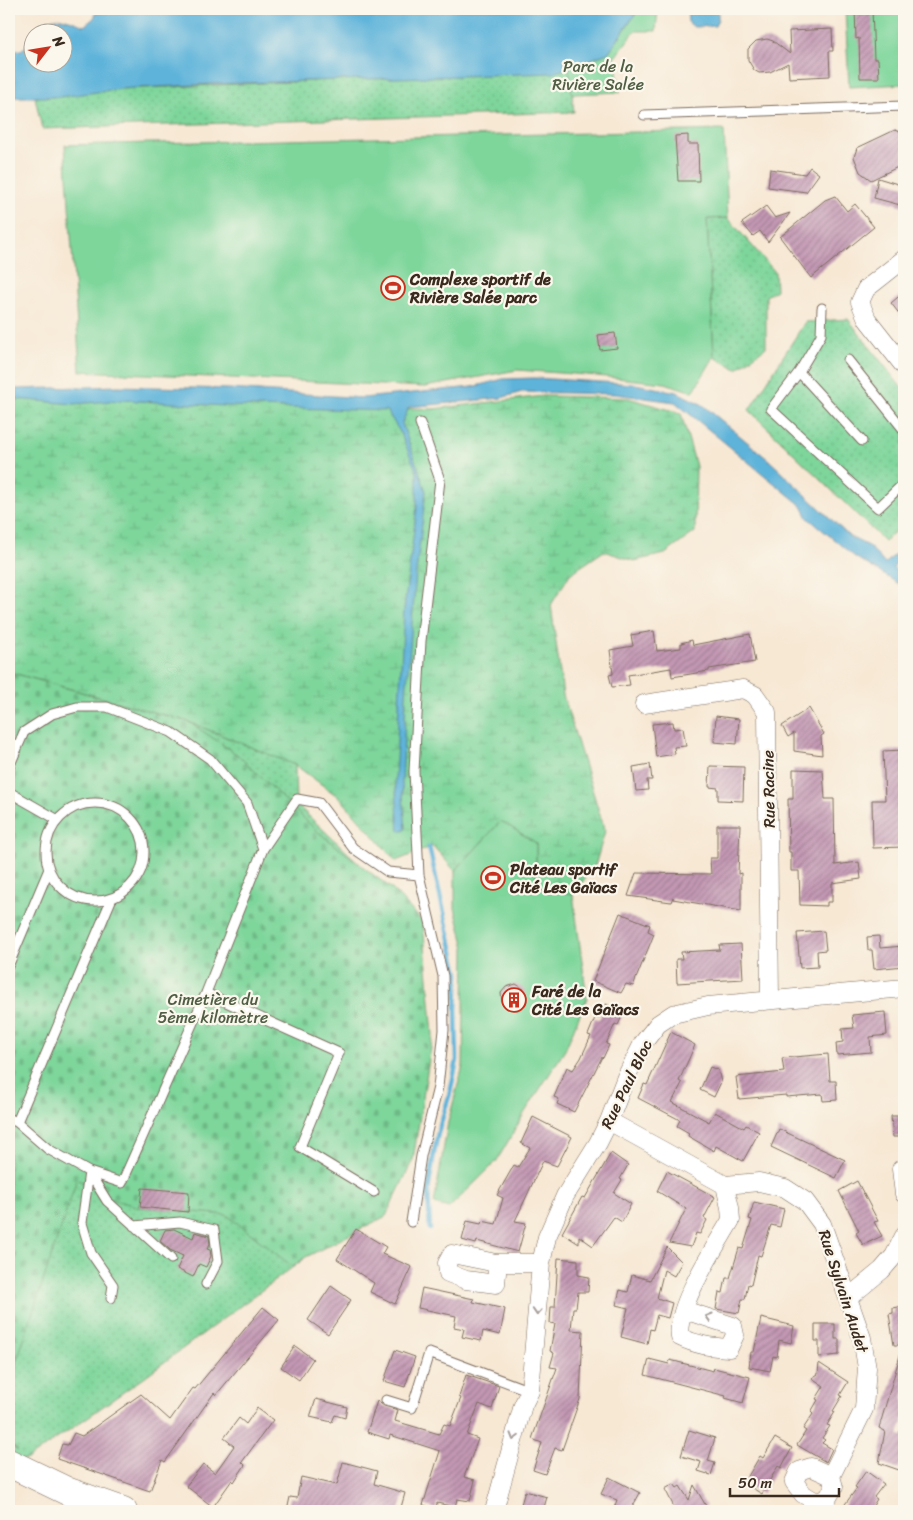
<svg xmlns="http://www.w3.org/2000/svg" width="913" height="1520" font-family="Sriracha,sans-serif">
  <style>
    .grass { fill: url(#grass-dots); stroke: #5c805c }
    .wetland { fill: url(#wetland-marsh); stroke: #5c805c }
    .cemetery { fill: url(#cemetery-stones); stroke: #5c805c }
    .park { fill: #7ed69b; stroke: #5c805c }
    .water { fill: #5db3da; stroke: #4c6e7c }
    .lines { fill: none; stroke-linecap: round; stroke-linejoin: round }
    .stream { stroke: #5db3da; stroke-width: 4.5 }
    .building { fill: url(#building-hatch) }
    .service-casing { stroke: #7d6c5e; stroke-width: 11 }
    .minor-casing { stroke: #7d6c5e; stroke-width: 19 }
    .primary-casing { stroke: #7d6c5e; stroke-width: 29 }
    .service { stroke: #fff; stroke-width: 9 }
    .minor { stroke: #fff; stroke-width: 18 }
    .primary { stroke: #fff; stroke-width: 28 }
    .oneway { stroke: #a79f9a }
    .labels { text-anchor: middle; stroke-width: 4.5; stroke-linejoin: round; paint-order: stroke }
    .park-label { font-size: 16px; fill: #4f5e44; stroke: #fbf7ec }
    .poi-label { font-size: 16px; font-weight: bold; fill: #3b2a1e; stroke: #fbf7ec; text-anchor: start }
    .street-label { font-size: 16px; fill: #3b2a1e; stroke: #fbf7ec }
  </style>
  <defs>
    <pattern id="grass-dots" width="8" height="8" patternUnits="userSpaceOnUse" patternTransform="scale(1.25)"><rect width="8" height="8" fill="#7ed69b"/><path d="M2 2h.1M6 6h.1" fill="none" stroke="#6eb885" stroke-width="1.8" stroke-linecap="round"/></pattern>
    <pattern id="wetland-marsh" width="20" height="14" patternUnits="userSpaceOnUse" patternTransform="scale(1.25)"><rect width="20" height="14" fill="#7ed69b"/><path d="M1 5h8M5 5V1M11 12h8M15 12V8" fill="none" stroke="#6eb885"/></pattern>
    <pattern id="cemetery-stones" width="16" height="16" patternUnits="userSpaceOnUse" patternTransform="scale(1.25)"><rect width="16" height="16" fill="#7ed69b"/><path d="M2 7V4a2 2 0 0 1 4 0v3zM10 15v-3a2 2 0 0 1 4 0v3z" fill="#6eb885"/></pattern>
    <pattern id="building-hatch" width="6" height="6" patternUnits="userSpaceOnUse" patternTransform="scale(1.25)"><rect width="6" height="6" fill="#c398b4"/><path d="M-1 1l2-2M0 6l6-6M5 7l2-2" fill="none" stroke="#a07c92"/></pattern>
  </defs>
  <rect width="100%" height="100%" fill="#fbf7ec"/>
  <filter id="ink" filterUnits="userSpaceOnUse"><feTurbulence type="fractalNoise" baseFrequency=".02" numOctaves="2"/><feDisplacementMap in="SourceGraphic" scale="10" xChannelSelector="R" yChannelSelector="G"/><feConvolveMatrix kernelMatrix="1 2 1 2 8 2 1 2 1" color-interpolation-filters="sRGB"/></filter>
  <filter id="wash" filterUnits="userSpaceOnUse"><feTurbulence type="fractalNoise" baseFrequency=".0096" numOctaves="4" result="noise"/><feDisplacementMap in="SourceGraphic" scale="20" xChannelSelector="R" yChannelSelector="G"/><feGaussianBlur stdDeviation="1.12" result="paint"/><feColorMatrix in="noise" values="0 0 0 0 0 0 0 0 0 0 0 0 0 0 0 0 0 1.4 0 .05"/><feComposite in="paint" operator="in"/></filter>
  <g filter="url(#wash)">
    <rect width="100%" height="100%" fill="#f7e8d4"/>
    <path class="grass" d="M569 67 574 112 42 129 35 97 119 89 291 82Z
      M728 218 775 272 776 290 766 296V347L737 369 714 357 707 219Z
      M848 319 904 391V524L884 541 749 410 805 322Z
      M189 722 295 765 296 804 363 867 383 888Z
      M148 1154 304 1259 132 1386 28 1459 9 1463V1444L18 1451 9 1443V1206L28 1156Z"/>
    <path class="wetland" d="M9 392 17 397 433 409 544 396 628 398 681 413 696 466 695 532 665 554 634 561 604 551 570 574 551 605 563 695 605 831 595 866 573 894 536 887V843L501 821 455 871 433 846 396 861 340 798 295 765 189 722 9 672Z"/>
    <path class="cemetery" d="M9 672 189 722 238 755 318 832 392 889 423 922 433 1035 413 1160 386 1216 304 1258 293 1267 227 1215 140 1207 110 1199 77 1179 9 1384Z"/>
    <path class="park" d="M636 9H658L656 31H635L615 57 620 92 572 94 569 67 608 53 635 15Z
      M845 9H904V84L849 87Z
      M724 130 728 218 707 219 714 357 693 392 665 383 587 375 517 370 425 387 80 371 65 145Z
      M501 821 536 843V887L573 894 587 998 565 1050 525 1112 496 1162 449 1208 434 1204 448 1122 463 1066 465 948 455 908V871Z"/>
    <path class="water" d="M98 9H636L635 15 608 53 554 73 214 84 119 89 60 97H9V51L21 50 32 42V62H62V32H38L40 23C59 15 66 18 84 26L94 18Z
      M687 9H718V19L715 26 694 27 688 22Z
      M534 378 635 384 677 392 703 405 770 461 850 537 870 547 885 564 904 546V555L893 568 904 576V587L855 557 808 518 802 506 675 402 615 394 522 392 501 398 409 407 402 423 426 491 416 574 406 696 402 784 406 829 399 831 395 779 404 609 417 506V472L400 432 387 411 225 406 122 400 74 404 14 399 9 397V387L14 389 118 386 230 389 363 398 472 387 503 379Z"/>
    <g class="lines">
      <path class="stream" d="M429 847 458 974 456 1008 457 1060 450 1093 438 1132 433 1159 428 1191 430 1229"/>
    </g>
    <g id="blocks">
      <path class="building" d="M855 9H872L874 59H878L879 78H860L859 38 856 39Z
        M832 29 833 51H829L830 76 789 78 788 63 770 72 759 73 754 70 748 60V49L756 41 767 39 773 41 790 54 789 31Z
        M895 130 904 133V164L871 180 860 172 854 157 857 148Z
        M688 135V144H698L699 181H678L675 136Z
        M810 167 819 174 806 192 768 187 770 169 805 174Z
        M878 178 904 186V206L874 198Z
        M835 196 847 211 855 204 874 227 811 278 780 237 825 200Z
        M766 206 775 218 790 213 768 242 760 231 753 236 742 223Z
        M904 292V320L891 303Z
        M615 333 617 348 600 350 598 335Z
        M654 631 657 651 681 648V643L692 640 693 645 750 634 755 662 709 669V671L672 677 671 668 628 675 630 685 612 687 609 675 613 674 610 650 633 646 631 635Z
        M809 708 824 734 821 736 822 755 794 751V733L788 737 782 726Z
        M716 716 739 719 737 744 714 742Z
        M673 722 674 729 683 728 686 746 674 747 675 754 656 757 652 724Z
        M904 750V847L873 848 872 800H885L883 751Z
        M650 764 652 780H647L648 790 636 791 633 767Z
        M710 766 744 767 743 801 718 800V788L709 787Z
        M793 769 823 770 825 799H834L835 865 859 862 861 879 832 883V902H827V906L800 905 799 871H791V852H789L788 799H793Z
        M717 825H740L738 874 741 873V911L673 899V897L671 902 628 896 636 873 711 874 710 858H717Z
        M620 913 650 925 648 931 654 934 633 986 626 984 621 993 593 981Z
        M824 931 826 950 817 951 818 967 800 968 797 933Z
        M879 936 880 948 904 946V966L874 969 872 950H868L867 937Z
        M741 944 743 979 677 983 676 959H682L681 952 720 950 719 945Z
        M516 984 524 989 526 997V1004L518 1010 507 1008 502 1002 501 993 506 987Z
        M606 1004 624 1012 618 1025 615 1024 606 1044 609 1045 603 1058 602 1057 574 1112 557 1104 559 1099 554 1097 567 1067 573 1070 581 1058 591 1036 588 1035 595 1018 599 1019Z
        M885 1012 887 1035 870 1037 871 1052 837 1055 836 1043 843 1042 842 1029 854 1028 852 1015Z
        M671 1032 695 1045 679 1081 682 1083 672 1102 709 1122 715 1112 744 1128 746 1125 759 1132 743 1161 716 1146 714 1151 688 1136 689 1133 677 1126 680 1120 638 1098 644 1084 647 1085Z
        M828 1054 830 1081H836L837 1100 823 1101 822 1094 786 1097V1095L739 1099 736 1077 784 1072 782 1058Z
        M710 1067 718 1070 721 1082 714 1097 700 1090Z
        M891 1116H904V1137H893Z
        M533 1117 572 1137 557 1166 543 1161 515 1221 526 1223 518 1252 477 1241 476 1244 462 1240 467 1221 481 1224 482 1221 496 1224 503 1198 497 1195 514 1165 518 1167 530 1148 521 1143Z
        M779 1129 845 1160 836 1178 771 1147Z
        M611 1153 628 1165 620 1179 622 1180 614 1193 631 1204 622 1222 614 1217 593 1246 579 1236V1244L562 1233 582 1197 585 1198Z
        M667 1171 715 1197 704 1218 707 1220 700 1234 696 1233 691 1247 669 1243 686 1209 657 1191Z
        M857 1181 878 1221 874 1222 882 1236 863 1245 856 1233 859 1231 839 1191Z
        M142 1188 189 1192 188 1212 140 1207Z
        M754 1202 784 1209 780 1227 771 1225 761 1256 758 1255 751 1285 748 1284 745 1299H742L739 1313 716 1309 719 1292 723 1293 726 1278H730L739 1248 743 1249 752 1220 749 1219Z
        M174 1229 193 1238 195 1232 209 1236 210 1244 207 1249 210 1250 211 1256 206 1267 199 1264 193 1277 177 1269 183 1256 170 1250 160 1241 165 1230Z
        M356 1229 386 1247 382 1254 412 1267 395 1304 370 1292 374 1283 337 1259Z
        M667 1247 682 1262 674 1276 664 1270 657 1298 672 1303 668 1318 657 1315 653 1330 650 1329 647 1344 621 1337 628 1308 616 1305 620 1290 628 1292 632 1275 650 1280Z
        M558 1258 578 1260V1275L589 1277 588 1292H578L576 1308H573L571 1330 583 1331 580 1399 562 1450 555 1448 545 1474 533 1470 542 1443 532 1439 557 1368 550 1367 554 1353 550 1351 555 1324 550 1323 551 1307H555Z
        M331 1286 351 1300 328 1334 308 1320Z
        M422 1288 474 1299 473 1302 505 1309 500 1335 483 1331 481 1341 462 1337 464 1329 454 1327 456 1316 418 1308Z
        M904 1306V1345H894L889 1314 893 1313V1308Z
        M263 1307 279 1320 216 1395 214 1393 165 1462 162 1460 150 1491 57 1459 62 1444 68 1445 74 1433 82 1436 141 1394 170 1420 193 1388 195 1389Z
        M761 1318 794 1326 791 1343 779 1340 777 1357 773 1356 770 1371 749 1367 751 1352H754Z
        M815 1324H835V1339H839V1355L819 1357V1341H815Z
        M295 1346 313 1359 299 1380 281 1367Z
        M395 1350 415 1357 405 1387 384 1381Z
        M901 1352 904 1353V1418L899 1435 904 1437V1447L899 1470 879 1463 885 1431 879 1428Z
        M649 1359 669 1364 670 1360 713 1371 714 1368 750 1377 743 1403 725 1398 726 1396 645 1375Z
        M819 1363 848 1382 840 1395 842 1396 833 1411 835 1412 827 1425 830 1426 822 1438 825 1440 822 1443 832 1449 826 1462 797 1445 806 1431 803 1429 813 1414 811 1412 818 1400 816 1399 824 1386 812 1378 818 1374Z
        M466 1375 499 1386 492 1409 479 1404 467 1435 478 1439 464 1477 475 1480 470 1501 457 1499 455 1507 437 1503 436 1509 423 1505 440 1451 390 1435 389 1439 367 1432 377 1401 384 1406 398 1410 395 1421 439 1434 444 1424 450 1426 461 1398 459 1397Z
        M316 1399 347 1407 345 1418 335 1415 332 1422 310 1417Z
        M257 1408 273 1420 242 1462 245 1465 234 1482 232 1480 213 1507 186 1486 203 1464 215 1473 234 1446 224 1438 239 1418 246 1424Z
        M689 1430 715 1438 708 1461 715 1463 711 1475 698 1471 701 1462 681 1456Z
        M775 1438 792 1448 781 1468 778 1466 762 1494 744 1483 760 1456 763 1458Z
        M343 1462 377 1471 374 1484 405 1493 400 1511H287L290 1497 297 1498 301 1477 337 1485Z
        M866 1471 884 1484 874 1497 877 1499 870 1511H840L857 1488 855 1487Z
        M609 1477 640 1493 630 1511H613L617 1500 601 1494Z
        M674 1484 677 1488 680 1486 689 1500 694 1485 706 1506 698 1511H676L665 1489Z
        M525 1491 547 1497 543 1511H519Z"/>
    </g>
  </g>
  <g filter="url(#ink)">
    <use href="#blocks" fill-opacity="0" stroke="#7d6c5e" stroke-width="1"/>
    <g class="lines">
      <g class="service-casing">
        <path id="service" d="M644 115 904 106
          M822 308 821 335 799 372 771 409 878 508 904 483
          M848 360 904 430
          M799 372 862 441
          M9 767 24 732 52 714 77 707H107L171 732 210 759 247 803 263 849 206 993 122 1183 89 1172 82 1223 91 1253 113 1285 111 1298
          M9 792 58 820
          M46 852a49 49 0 1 1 98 0a49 49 0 1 1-98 0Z
          M263 849 297 799 319 803 353 848 388 872 419 875
          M9 964 49 869
          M206 993 339 1053 300 1147 374 1192
          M9 1119 17 1122 48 1149 89 1172 107 1201 171 1259
          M17 1122 112 898
          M411 1222 421 1156 438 1087 444 1030 443 976 419 875 414 771 421 641 440 480 420 423
          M134 1226 180 1222 214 1230 218 1261 206 1284
          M386 1400 412 1408 429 1353 530 1391"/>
      </g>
      <g class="minor-casing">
        <path id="minor" d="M904 259 866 289 860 302 867 319 904 366
          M644 704 743 689 755 695 767 712 770 1000
          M609 1121 725 1185 759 1182 785 1188 805 1201 822 1224 862 1338 867 1368 864 1409 831 1476 834 1487 827 1499 816 1502 803 1494 794 1482 799 1471 811 1467 831 1476
          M904 1168 901 1169 904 1194
          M496 1263 497 1273 496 1284 466 1280 448 1273 447 1263 452 1254 496 1263H541
          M848 1298 882 1270 894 1256 904 1236
          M684 1310 733 1326 735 1335 729 1348C711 1347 696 1345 680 1337 674 1309 716 1246 731 1220L730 1208 725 1185
          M494 1511 523 1405 530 1391 541 1263 547 1237 565 1196 598 1143 609 1121 626 1077 643 1043 658 1024 673 1014 708 1006 904 988"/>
      </g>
      <g class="primary-casing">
        <path id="primary" d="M9 1463 69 1492 123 1511"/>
      </g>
      <use href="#service" class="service"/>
      <use href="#minor" class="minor"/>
      <use href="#primary" class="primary"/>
    </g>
    <defs><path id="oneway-chevron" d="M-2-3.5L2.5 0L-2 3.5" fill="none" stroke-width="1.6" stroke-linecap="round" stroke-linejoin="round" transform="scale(1.25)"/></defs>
    <g class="oneway">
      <use href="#oneway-chevron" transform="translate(537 1312) rotate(94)"/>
      <use href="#oneway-chevron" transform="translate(709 1317) rotate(-164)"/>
      <use href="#oneway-chevron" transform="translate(514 1437) rotate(106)"/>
    </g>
  </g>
  <defs>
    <g id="stadium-ring" transform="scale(1.25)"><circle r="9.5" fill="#fbf7ec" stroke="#c8321e" stroke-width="1.5"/><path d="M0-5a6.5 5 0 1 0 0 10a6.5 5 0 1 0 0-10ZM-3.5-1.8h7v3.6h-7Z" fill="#c8321e"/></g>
    <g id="building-ring" transform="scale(1.25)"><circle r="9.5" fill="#fbf7ec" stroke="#c8321e" stroke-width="1.5"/><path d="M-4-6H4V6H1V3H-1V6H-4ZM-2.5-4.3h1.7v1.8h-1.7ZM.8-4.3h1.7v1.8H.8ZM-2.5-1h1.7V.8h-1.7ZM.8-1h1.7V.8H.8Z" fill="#c8321e"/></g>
  </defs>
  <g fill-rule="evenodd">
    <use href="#stadium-ring" x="393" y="288"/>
    <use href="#stadium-ring" x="493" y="878"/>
    <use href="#building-ring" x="514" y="1000"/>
  </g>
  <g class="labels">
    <g class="park-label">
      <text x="598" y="72">Parc de la<tspan x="598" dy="18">Rivière Salée</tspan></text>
      <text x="213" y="1005">Cimetière du<tspan x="213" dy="18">5ème kilomètre</tspan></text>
    </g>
    <g class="poi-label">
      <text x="410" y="285">Complexe sportif de<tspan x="410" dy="18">Rivière Salée parc</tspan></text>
      <text x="510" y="875">Plateau sportif<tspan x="510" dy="18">Cité Les Gaïacs</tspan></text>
      <text x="532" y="997">Faré de la<tspan x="532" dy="18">Cité Les Gaïacs</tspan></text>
    </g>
    <g class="street-label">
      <text transform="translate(768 789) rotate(-91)" y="6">Rue Racine</text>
      <text transform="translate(626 1084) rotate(-64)" y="6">Rue Paul Bloc</text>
      <text transform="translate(844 1291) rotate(72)" y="6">Rue Sylvain Audet</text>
    </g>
  </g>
  <rect width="913" height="1520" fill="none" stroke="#fbf7ec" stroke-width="30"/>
  <g transform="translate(48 48) rotate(59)"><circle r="24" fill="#fbf7ec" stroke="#aea59a"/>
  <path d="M0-4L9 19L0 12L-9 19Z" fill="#c8321e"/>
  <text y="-8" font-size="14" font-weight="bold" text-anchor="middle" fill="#3b2a1e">N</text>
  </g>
  <path d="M730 1488v8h109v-8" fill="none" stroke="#3b2a1e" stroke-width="2.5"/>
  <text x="738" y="1488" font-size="15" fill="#3b2a1e" stroke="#fbf7ec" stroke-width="4" paint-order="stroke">50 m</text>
</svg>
